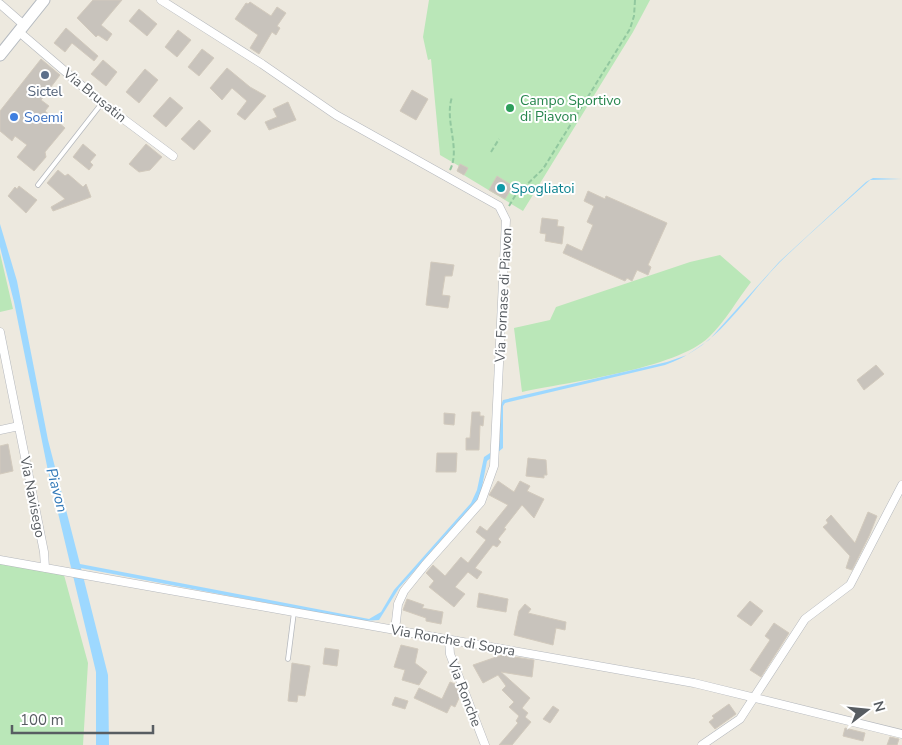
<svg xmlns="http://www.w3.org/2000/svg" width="902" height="745" font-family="'Nunito Sans',sans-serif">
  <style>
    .green { fill: #bae7b8 }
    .water { fill: #9dd8ff }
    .building { fill: #c8c3bc; stroke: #d2cabd }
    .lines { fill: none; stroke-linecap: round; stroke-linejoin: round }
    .lane-casing { stroke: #b5b8bd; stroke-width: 5.5 }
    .street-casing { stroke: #b5b8bd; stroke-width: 9 }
    .secondary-casing { stroke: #b5bac0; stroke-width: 13 }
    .path { stroke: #92c89f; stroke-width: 2; stroke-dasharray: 5 2.5; stroke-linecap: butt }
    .lane { stroke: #fff; stroke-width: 4 }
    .street { stroke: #fff; stroke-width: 8 }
    .secondary { stroke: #fff; stroke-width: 11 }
    .service-dot { fill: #5c6f8a; stroke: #fff; stroke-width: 2 }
    .leisure-dot { fill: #2e9e5b; stroke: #fff; stroke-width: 2 }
    .shop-dot { fill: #3f7fe0; stroke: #fff; stroke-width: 2 }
    .culture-dot { fill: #0f9aa8; stroke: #fff; stroke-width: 2 }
    .labels { text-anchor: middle; stroke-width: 4; stroke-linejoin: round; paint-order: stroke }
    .service-label { font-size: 14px; fill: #4e5e75; stroke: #fff }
    .street-label { font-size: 14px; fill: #585d62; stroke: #fff }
    .leisure-label { font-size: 14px; fill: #27864d; stroke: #fff; text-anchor: start }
    .shop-label { font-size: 14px; fill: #366cbe; stroke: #fff; text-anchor: start }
    .culture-label { font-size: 14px; fill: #0d838f; stroke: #fff; text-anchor: start }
    .water-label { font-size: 15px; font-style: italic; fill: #3279b8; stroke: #fff }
  </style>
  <rect width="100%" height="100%" fill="#ede9df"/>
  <path class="green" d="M429 0H650L633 32 523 211 457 171 459 166 440 155 431 59 428 60 423 37Z
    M0 253 13 309 0 312Z
    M720 255 751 282C737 300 725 322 709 337 676 369 568 382 522 392L514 328 550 320 556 307 690 262Z
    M0 563 64 575 88 663 83 745H0Z"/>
  <path class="water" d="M873 178 902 179 870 180C840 207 809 234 780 262 743 300 718 347 665 365L505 403 503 406V448L487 461 481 492 475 504 399 588 379 620 363 621 81 568 108 675 109 745H96V672L48 471 14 302 0 247V224L17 281 48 440 80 564 369 619 381 612 394 590 471 503 477 490 484 457 499 447 501 405 503 400 667 362 687 355 709 340 779 262 866 182Z"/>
  <path class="building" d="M93 0H122L101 25 112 34 107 41 98 35 96 37 77 18Z
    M250 2 271 16 277 7 286 13 277 26 280 28 276 35 272 32 259 54 250 48 258 35 235 19 246 3 248 4Z
    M139 9 157 24 147 36 129 21Z
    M66 28 98 56 94 61 72 43 65 52 54 43Z
    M178 30 191 40 177 57 165 47Z
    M202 49 214 58 199 76 188 67Z
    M41 59 60 75 41 100 49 106 45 111 65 128 45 152 46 157 34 171 17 157 27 145 15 136 12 141 0 131V111Z
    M103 60 117 72 106 86 91 74Z
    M227 68 250 87 266 96 245 120 237 114 247 101 232 88 222 100 210 88Z
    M145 69 158 80 139 103 126 92Z
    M412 90 428 99 416 120 400 111Z
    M170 97 183 108 166 127 153 116Z
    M288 102 296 120 269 130 265 122 277 117 273 109Z
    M199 120 211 131 194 150 181 139Z
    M83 144 96 155 90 162 93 165 89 170 73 157Z
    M146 144 162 157 150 170 139 172 129 164Z
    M460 164 468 168 464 175 457 171Z
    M58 170 65 176 68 174 83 187 86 184 91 197 53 211 51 207 65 199 47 183Z
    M497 176 513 186 505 199 489 190Z
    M19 186 37 200 26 213 8 196 15 187 17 189Z
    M588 191 605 199 606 196 667 223 648 265 651 267 648 275 637 270 632 281 627 278 625 281 563 253 567 244 582 251 593 225 587 222 594 206 584 201Z
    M542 218 558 220 557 226 564 227 562 244 545 241 546 234 540 233Z
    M431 262 454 265 452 276H445L442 295 450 296 448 308 426 305Z
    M876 365 884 374 864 390 857 380Z
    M472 412H480V416H484L483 426 480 425 479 450H466V438H470Z
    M444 413 455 414 454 425 444 424Z
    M8 444 13 471 0 474V446Z
    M437 453H457L456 472H436Z
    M528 458 546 460 547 475H544V478L526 476Z
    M498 481 514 492 520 481 530 486 527 491 544 499 534 518 522 505 504 528 506 529 498 539 501 542 497 547 493 545 475 568 482 572 477 579 468 572 455 587 465 594 454 607 429 587 434 581 426 573 433 565 445 576 461 557 468 563 486 540 476 532 480 526 487 531 508 505 489 495Z
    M868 512 877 516 869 536 852 570 846 568 850 556 823 527 828 523 826 520 831 515 855 543Z
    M479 593 508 599 506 612 477 607Z
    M407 599 424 605 422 608 443 612 441 624 426 621V618L403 610Z
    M750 601 763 611 751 626 737 616Z
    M525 604 531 609 528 613 566 622 565 630 556 628 553 645 514 635 519 611Z
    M774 623 789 633 761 677 750 670 770 640 765 636Z
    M401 645 418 649 415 663 427 672 419 685 402 680 405 670 394 667Z
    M325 648 339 650 337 666 323 664Z
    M502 655 534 660 532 677 501 672 530 698 522 708 528 713 525 717 531 722 512 745H499L518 723 516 721 519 716 509 707 514 702 502 690 506 686 498 675 483 683 473 665Z
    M292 663 310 666 305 696 298 695 297 702 288 701Z
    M450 682 455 684 460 696 455 707 451 705 447 713 414 698 419 688 442 699Z
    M395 697 408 701 405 709 392 705Z
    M729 704 736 714 715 729 709 722 714 718 712 716Z
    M553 706 559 710 550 723 543 719Z
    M845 728 865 733 863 741 843 736Z
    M890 737 899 739 897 745H887Z"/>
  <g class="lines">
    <g class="lane-casing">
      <path id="lane" d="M38 185 102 103
        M288 659 294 612"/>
    </g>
    <g class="street-casing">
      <path id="street" d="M161 0 262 64 336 115 499 206 506 220 494 466 481 502 425 565 404 591 398 604 395 630
        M0 4 24 25
        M18 31 102 103 173 156
        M0 332 44 552 45 568
        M0 430 19 426
        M0 560 694 683 902 734
        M449 640 450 654 485 745
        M702 745 740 719 805 619 850 585 902 485"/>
    </g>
    <g class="secondary-casing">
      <path id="secondary" d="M0 55 44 0"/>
    </g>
    <path class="path" d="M491 152 499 139
      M450 170C461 148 444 121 452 97
      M509 206 515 196 543 169 630 29 634 16 635 0"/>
    <use href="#lane" class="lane"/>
    <use href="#street" class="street"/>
    <use href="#secondary" class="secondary"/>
  </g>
  <circle class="service-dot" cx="45" cy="75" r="5"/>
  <circle class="leisure-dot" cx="510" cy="108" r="5"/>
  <circle class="shop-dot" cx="14" cy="117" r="5"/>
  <circle class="culture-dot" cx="501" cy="188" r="5"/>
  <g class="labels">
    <g class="service-label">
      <text x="45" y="96">Sictel</text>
    </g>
    <g class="street-label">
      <text transform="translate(95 95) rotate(39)" y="5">Via Brusatin</text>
      <text transform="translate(503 295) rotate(-87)" y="5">Via Fornase di Piavon</text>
      <text transform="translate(33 497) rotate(79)" y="5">Via Navisego</text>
      <text transform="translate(453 640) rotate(10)" y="5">Via Ronche di Sopra</text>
      <text transform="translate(465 693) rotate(69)" y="5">Via Ronche</text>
    </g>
    <g class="leisure-label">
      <text x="520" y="105">Campo Sportivo<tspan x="520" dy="16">di Piavon</tspan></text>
    </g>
    <g class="shop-label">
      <text x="24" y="122">Soemi</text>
    </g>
    <g class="culture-label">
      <text x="511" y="193">Spogliatoi</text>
    </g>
    <g class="water-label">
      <text transform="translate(57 490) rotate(75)" y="5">Piavon</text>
    </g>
  </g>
  <g transform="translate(867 710) rotate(74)" stroke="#ffffff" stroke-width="4" paint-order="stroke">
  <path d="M0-4L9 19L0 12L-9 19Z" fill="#585d62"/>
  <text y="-8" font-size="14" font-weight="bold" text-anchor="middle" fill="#585d62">N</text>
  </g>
  <path d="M12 725v8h141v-8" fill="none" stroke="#585d62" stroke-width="2.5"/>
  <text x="20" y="725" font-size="15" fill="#585d62" stroke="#ffffff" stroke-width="4" paint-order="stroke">100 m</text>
</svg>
